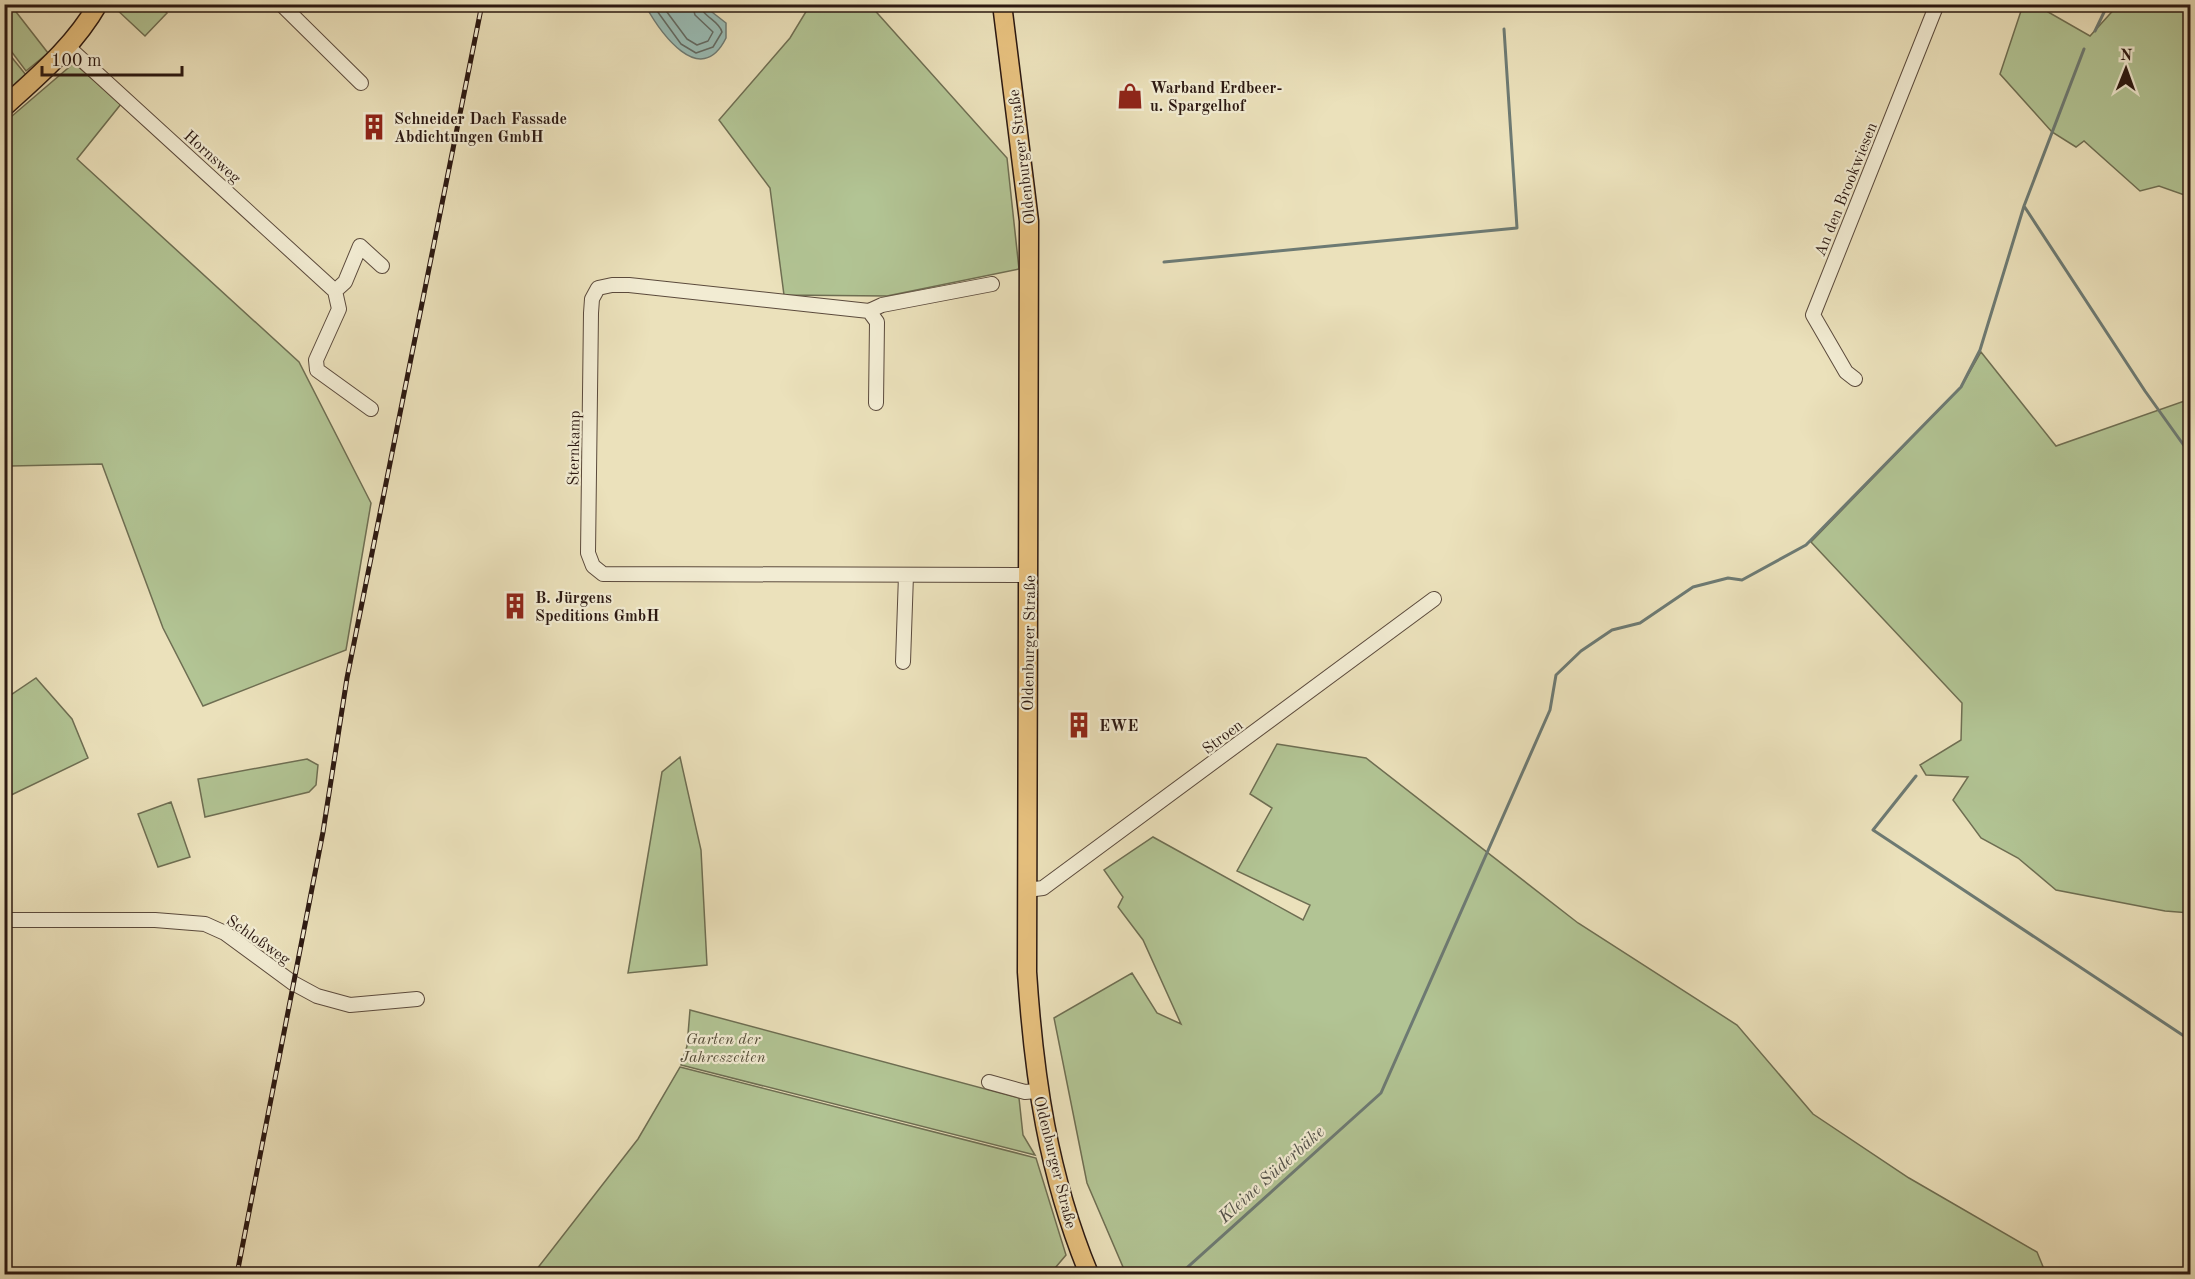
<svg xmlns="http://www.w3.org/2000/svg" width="2195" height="1279" font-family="'Old Standard TT',serif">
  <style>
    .green { fill: #b2c494; stroke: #6e6e52; stroke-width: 1.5 }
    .water { fill: #99bcb5; stroke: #6d7a73; stroke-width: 1.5 }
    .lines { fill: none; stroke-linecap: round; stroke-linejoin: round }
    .shore { stroke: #626a63; stroke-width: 1.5 }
    .stream { stroke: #6d7a73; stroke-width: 3 }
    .minor-casing { stroke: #5b4a3c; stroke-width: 16 }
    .major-casing { stroke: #2b1811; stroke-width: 21 }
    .minor { stroke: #f2ecd3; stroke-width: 14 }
    .major { stroke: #e6c07e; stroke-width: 18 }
    .rail-casing { stroke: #2b1811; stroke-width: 5 }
    .rail { stroke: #f2ecd3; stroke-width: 3; stroke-dasharray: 9; stroke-linecap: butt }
    .labels { text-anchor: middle; stroke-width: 4.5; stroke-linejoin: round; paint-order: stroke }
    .poi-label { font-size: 16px; font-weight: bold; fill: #2b1811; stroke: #f2ecd3; text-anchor: start }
    .street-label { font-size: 16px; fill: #2b1811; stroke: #f2ecd3 }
    .park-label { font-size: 16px; font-style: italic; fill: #544c38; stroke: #f2ecd3 }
    .water-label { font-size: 18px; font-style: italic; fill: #52514a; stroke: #f2ecd3 }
  </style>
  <rect width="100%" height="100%" fill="#ebe1bb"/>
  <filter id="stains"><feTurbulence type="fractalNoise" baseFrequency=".00333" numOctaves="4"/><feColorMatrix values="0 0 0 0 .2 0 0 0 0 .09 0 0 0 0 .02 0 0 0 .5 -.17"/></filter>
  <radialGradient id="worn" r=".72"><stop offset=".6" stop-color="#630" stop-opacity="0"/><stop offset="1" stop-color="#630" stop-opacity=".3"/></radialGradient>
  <path class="green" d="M117 5H159L167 13 145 36 115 8Z
    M810 5H870L1007 158 1019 269 887 296 784 295 770 188 719 120 790 38Z
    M2013 5H2036L2090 36 2118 5H2190V197L2159 186 2140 191 2084 141 2076 147 2052 132 2000 74 2021 11Z
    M13 8 48 53 26 71 5 43V14Z
    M5 49 26 75 5 95Z
    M74 63 121 104 77 159 299 362 371 503 346 650 203 706 163 628 102 464 11 466 4 432 5 122Z
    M1981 352 2056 446 2190 399V913L2165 911 2056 890 2018 858 1981 838 1953 800 1968 777 1926 775 1920 765 1961 740 1962 703 1811 542 1961 387Z
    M36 678 72 719 88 758 5 798V699Z
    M1277 744 1366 758 1578 923 1737 1025 1813 1114 1909 1178 2037 1252 2046 1274H1198V1272L1192 1274H1126L1087 1183 1054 1018 1132 973 1157 1013 1181 1024 1143 940 1118 907 1123 897 1104 870 1153 837 1303 920 1310 905 1237 871 1272 808 1250 794Z
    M680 757 701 850 707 965 628 973 662 772Z
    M307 759 318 765 316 785 309 792 205 817 198 779Z
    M171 802 190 857 158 867 138 814Z
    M690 1010 1019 1098 1023 1135 1035 1155 681 1065 687 1046Z
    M680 1067 1036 1158 1066 1255 1050 1274H533L638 1139Z"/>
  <path class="water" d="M645 5H703L726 23V38C700 90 660 32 645 5Z"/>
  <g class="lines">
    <path class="shore" d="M652 4 681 44 696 53 713 47 722 32C719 20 702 17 700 4
      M661 4 687 39 697 45 708 41 713 32 695 15 692 4"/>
    <path class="stream" d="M2095 31 2108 4
      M2024 206 2084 49
      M1164 262 1517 228 1504 29
      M1916 776 1873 830 2184 1036 2190 1043
      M1180 1274 1381 1093 1550 710 1556 675 1581 651 1612 630 1640 623 1693 587 1728 578 1742 580 1806 545 1961 387 1980 350 2024 206 2145 391 2190 454"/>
    <g class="minor-casing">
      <path id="minor" d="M281 4 361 83
        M68 47 335 291 339 309 316 360 317 370 371 409
        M335 291 345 282 360 246 382 266
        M869 311 882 305 992 284
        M1855 379 1846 372 1813 315 1937 4
        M876 403 877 322 869 311 629 285H612L598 288 592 299 591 313 588 553 593 566 603 574 1029 575
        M903 662 906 575
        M1027 890 1043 888 1434 599
        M4 920H155L205 924 225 933 293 983 317 996 350 1005 417 999
        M989 1082 1025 1092 1037 1091"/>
    </g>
    <g class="major-casing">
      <path id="major" d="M1002 4 1029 221 1027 972C1034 1078 1048 1175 1089 1274
        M4 107C39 75 74 46 98 4"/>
    </g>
    <use href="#minor" class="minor"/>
    <use href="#major" class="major"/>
    <g class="rail-casing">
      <path id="rail" d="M237 1274 323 832 347 678 482 4"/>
    </g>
    <use href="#rail" class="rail"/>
  </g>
  <defs>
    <g id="shop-bare" transform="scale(2.07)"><path d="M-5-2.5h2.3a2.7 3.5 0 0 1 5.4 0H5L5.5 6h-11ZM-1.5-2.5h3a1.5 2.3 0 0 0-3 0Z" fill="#8f2418" stroke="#f2ecd3" stroke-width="2.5" paint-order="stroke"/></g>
    <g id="building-bare" transform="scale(2.07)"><path d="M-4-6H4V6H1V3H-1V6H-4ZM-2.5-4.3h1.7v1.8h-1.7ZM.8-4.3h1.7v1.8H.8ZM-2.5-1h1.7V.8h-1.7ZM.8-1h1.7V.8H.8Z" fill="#8f2418" stroke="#f2ecd3" stroke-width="2.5" paint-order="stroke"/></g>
  </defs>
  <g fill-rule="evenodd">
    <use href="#shop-bare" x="1130" y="96"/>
    <use href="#building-bare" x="374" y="127"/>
    <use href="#building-bare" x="515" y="606"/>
    <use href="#building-bare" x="1079" y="725"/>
  </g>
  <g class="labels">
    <g class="poi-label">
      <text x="1150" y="93">Warband Erdbeer-<tspan x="1150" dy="18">u. Spargelhof</tspan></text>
      <text x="394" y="124">Schneider Dach Fassade<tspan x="394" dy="18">Abdichtungen GmbH</tspan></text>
      <text x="535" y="603">B. Jürgens<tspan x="535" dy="18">Speditions GmbH</tspan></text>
      <text x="1099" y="731">EWE</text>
    </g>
    <g class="street-label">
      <text transform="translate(213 156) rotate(42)" y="6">Hornsweg</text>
      <text transform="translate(1021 157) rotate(-97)" y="6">Oldenburger Straße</text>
      <text transform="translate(1845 189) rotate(-68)" y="6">An den Brookwiesen</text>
      <text transform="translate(573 448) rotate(-89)" y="6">Sternkamp</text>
      <text transform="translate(1028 643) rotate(-89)" y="6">Oldenburger Straße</text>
      <text transform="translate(1222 736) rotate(-37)" y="6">Stroen</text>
      <text transform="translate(259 939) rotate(35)" y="6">Schloßweg</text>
      <text transform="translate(1056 1162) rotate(76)" y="6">Oldenburger Straße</text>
    </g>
    <g class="park-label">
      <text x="723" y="1044">Garten der<tspan x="723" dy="18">Jahreszeiten</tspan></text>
    </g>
    <g class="water-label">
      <text transform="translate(1271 1174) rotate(-42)" y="6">Kleine Süderbäke</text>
    </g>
  </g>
  <rect width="2195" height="1279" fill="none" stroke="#ebe1bb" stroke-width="24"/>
  <rect x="6" y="6" width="2183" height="1267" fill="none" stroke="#2b1811" stroke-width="3"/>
  <rect x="12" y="12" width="2171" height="1255" fill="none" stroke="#2b1811" stroke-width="1.5"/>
  <g transform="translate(2126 69) rotate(1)" stroke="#f2ecd3" stroke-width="4.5" paint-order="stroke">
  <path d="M0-4.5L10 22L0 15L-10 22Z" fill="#2b1811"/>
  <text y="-9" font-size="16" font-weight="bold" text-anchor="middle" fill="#2b1811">N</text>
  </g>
  <path d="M42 66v9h140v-9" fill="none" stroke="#2b1811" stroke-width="3"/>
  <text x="51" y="66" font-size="18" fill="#2b1811" stroke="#f2ecd3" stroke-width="4.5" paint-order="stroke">100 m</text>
  <rect width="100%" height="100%" filter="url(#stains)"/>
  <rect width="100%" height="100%" fill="url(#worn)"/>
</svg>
